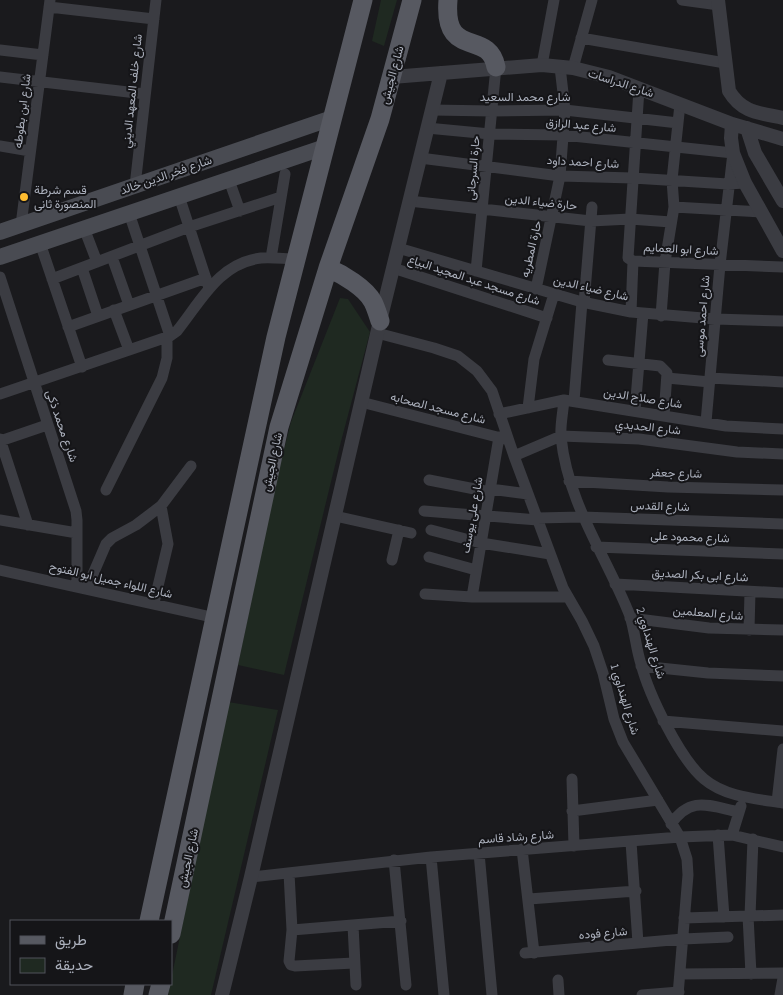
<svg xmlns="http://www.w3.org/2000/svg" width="783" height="995" font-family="'Source Sans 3',Vazirmatn,sans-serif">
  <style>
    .green { fill: #1f2921 }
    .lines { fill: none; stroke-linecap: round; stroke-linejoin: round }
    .minor { stroke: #3b3c42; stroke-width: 11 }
    .tertiary { stroke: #3b3c42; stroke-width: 14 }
    .secondary { stroke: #494b52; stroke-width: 16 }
    .primary { stroke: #575961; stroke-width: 19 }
    .poi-dot { fill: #ffbd30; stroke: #151518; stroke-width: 2 }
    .labels { text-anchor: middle; stroke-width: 4; stroke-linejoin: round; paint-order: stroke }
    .street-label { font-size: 12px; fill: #acb1bd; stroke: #151518 }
    .poi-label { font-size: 12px; fill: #acb1bd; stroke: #151518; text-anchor: start }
  </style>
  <rect width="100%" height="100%" fill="#1a1a1d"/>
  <path class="green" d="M381 0H397L384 46 372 41Z
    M340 298 348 299 370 332 339 449 284 675 238 665 275 485 291 422Z
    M228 702 278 710 211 995H168Z"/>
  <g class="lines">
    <path class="minor" d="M682 0 719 5
      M49 7 154 19
      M581 38 725 63
      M0 50 43 55
      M542 65 554 0
      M573 68 592 0
      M0 77 145 94
      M639 89 628 258 633 261 783 267
      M432 110 492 111 565 110 678 123
      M427 128 490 134 563 135 733 153 720 265 706 422
      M0 146 30 151
      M420 158 560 176 633 178 728 184 745 183
      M229 180 240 211
      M135 186 156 0
      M179 196 208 285
      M409 201 591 221 630 219 671 222
      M674 207 762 212
      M129 213 170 336
      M21 225 50 0
      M84 228 97 262
      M40 243 82 367
      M398 248 582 302 631 312 715 319 783 321
      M112 257 129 305
      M271 258 285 174
      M82 268 98 316
      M393 268 547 318
      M476 271 496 67
      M0 277 76 511 77 520V586
      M52 279 189 227 281 197
      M536 289 560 176 565 110 560 67
      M584 303 592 207
      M114 310 129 350
      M631 312 633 261
      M661 316 665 262 674 207 672 180 680 104
      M68 327 206 278
      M377 333 434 348 458 356 477 371 492 391 514 456 563 588 582 621 594 646 603 673 614 719 623 742 680 837 687 859 688 875 678 995
      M608 360 660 366 667 373 664 416
      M667 378 710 382
      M710 378 783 382
      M0 394 170 336 177 331C201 301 219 263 261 258 273 257 285 259 296 259
      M564 400C563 412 560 426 561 437 568 505 606 555 630 616 635 632 636 649 641 664 649 695 680 759 704 779 725 797 757 799 783 803
      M574 401 582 302
      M361 402 505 439
      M528 408 534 359 554 294
      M635 411 643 313
      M499 414 564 400 726 426 783 429
      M0 439 28 525
      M0 441 47 425
      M514 456 561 436 639 439 737 452 783 454
      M429 480 490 492
      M569 481 668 487 783 490
      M490 489 528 494
      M106 490 162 378 167 358V337
      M424 511 538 520
      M335 516 411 533
      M537 518 582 517 783 524
      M0 520 77 533
      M431 530 481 543 550 554
      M596 547 783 554
      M429 557 476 570
      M392 560 399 530
      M0 570 216 618
      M615 584 783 593
      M87 588 106 544 112 538 136 525 161 506
      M425 594 472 597H568
      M472 597 499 437
      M154 603 168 544 161 506 191 466
      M630 618 709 628 783 630
      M749 630 750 592
      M641 666 708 673 783 676
      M663 721 783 731
      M572 779 574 846
      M777 802 783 749
      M572 811 658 800
      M671 824C691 795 709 806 739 812
      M718 835 724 917
      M732 835 741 806
      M631 842 638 943
      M522 849 534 953
      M479 853 492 995
      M431 857 444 995
      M394 860 406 985
      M289 873 292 930 289 961 291 965 295 966 354 963
      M251 877 431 857 680 837 732 835 783 847
      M529 899 636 891
      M748 916 751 974
      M750 916 753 839
      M684 918 783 915
      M353 925 356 985
      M292 930 401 921
      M525 953 683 939 728 937
      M680 974 783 973
      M558 980 559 995
      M642 995 679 992
      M780 995 783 978"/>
    <path class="tertiary" d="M718 0 729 91C742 113 760 113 783 118
      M392 77 542 65 573 68 609 77 732 124 783 139
      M732 124 731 138 733 153 745 183 783 251
      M747 128 755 153 783 201
      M222 995 251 877 380 321 441 73"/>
    <path class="secondary" d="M0 232 332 118
      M0 257 325 147"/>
    <path class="primary" d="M448 0C443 61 489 28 496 67
      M328 268C342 274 366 288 373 302 376 308 378 315 380 321
      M149 921 276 337 363 0
      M171 934 279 427 328 268 380 119 412 0
      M133 995 135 984
      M158 995 161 984"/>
  </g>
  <circle class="poi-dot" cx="24" cy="197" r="5"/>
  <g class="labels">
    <g class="street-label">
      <text transform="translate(392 75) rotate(-75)" y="4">شارع الجيش</text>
      <text transform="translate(621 83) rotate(18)" y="4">شارع الدراسات</text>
      <text transform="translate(132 91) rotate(-84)" y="4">شارع خلف المعهد الديني</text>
      <text x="525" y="101">شارع محمد السعيد</text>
      <text transform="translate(22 111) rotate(-83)" y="4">شارع ابن بطوطه</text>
      <text transform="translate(581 125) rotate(5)" y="4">شارع عبد الرازق</text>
      <text transform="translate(583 162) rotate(3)" y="4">شارع احمد داود</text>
      <text transform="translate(473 168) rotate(-85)" y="4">حارة السرجانى</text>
      <text transform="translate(166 175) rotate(-19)" y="4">شارع فخر الدين خالد</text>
      <text transform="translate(541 202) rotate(6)" y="4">حارة ضياء الدين</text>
      <text transform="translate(531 249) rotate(-77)" y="4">حارة المطريه</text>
      <text transform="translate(681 249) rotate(3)" y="4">شارع ابو العمايم</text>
      <text transform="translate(474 280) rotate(18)" y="4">شارع مسجد عبد المجيد البياع</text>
      <text transform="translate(591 288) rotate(13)" y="4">شارع ضياء الدين</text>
      <text transform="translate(702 316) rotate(-85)" y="4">شارع احمد موسى</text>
      <text transform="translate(643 398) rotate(9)" y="4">شارع صلاح الدين</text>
      <text transform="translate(438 408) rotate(14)" y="4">شارع مسجد الصحابه</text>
      <text transform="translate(62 426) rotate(71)" y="4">شارع محمد ذكى</text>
      <text transform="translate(648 427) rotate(6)" y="4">شارع الحديدي</text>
      <text transform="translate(272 462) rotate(-78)" y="4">شارع الجيش</text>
      <text transform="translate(676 473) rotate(2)" y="4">شارع جعفر</text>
      <text transform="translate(660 506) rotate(2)" y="4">شارع القدس</text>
      <text transform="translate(472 515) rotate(-80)" y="4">شارع على يوسف</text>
      <text transform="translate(690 537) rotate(2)" y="4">شارع محمود على</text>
      <text transform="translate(700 575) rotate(3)" y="4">شارع ابى بكر الصديق</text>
      <text transform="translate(111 580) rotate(13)" y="4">شارع اللواء جميل ابو الفتوح</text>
      <text transform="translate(708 613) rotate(5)" y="4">شارع المعلمين</text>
      <text transform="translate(651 643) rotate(73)" y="4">شارع الهنداوي 2</text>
      <text transform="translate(625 699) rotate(73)" y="4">شارع الهنداوي 1</text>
      <text transform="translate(516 837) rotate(-4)" y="4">شارع رشاد قاسم</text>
      <text transform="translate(188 858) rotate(-78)" y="4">شارع الجيش</text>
      <text transform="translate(603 933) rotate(-5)" y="4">شارع فوده</text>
    </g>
    <g class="poi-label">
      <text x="34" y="194">قسم شرطة<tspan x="34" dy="14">المنصورة ثانى</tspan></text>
    </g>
  </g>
  <rect x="10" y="920" width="162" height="65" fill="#151518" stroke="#51535a"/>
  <rect x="20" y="936" width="25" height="8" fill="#575961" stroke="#51535a"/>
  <text x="55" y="945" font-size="15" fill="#acb1bd">طريق</text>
  <rect x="20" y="958" width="25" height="15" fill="#1f2921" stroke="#51535a"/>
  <text x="55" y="970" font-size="15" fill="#acb1bd">حديقة</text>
</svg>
